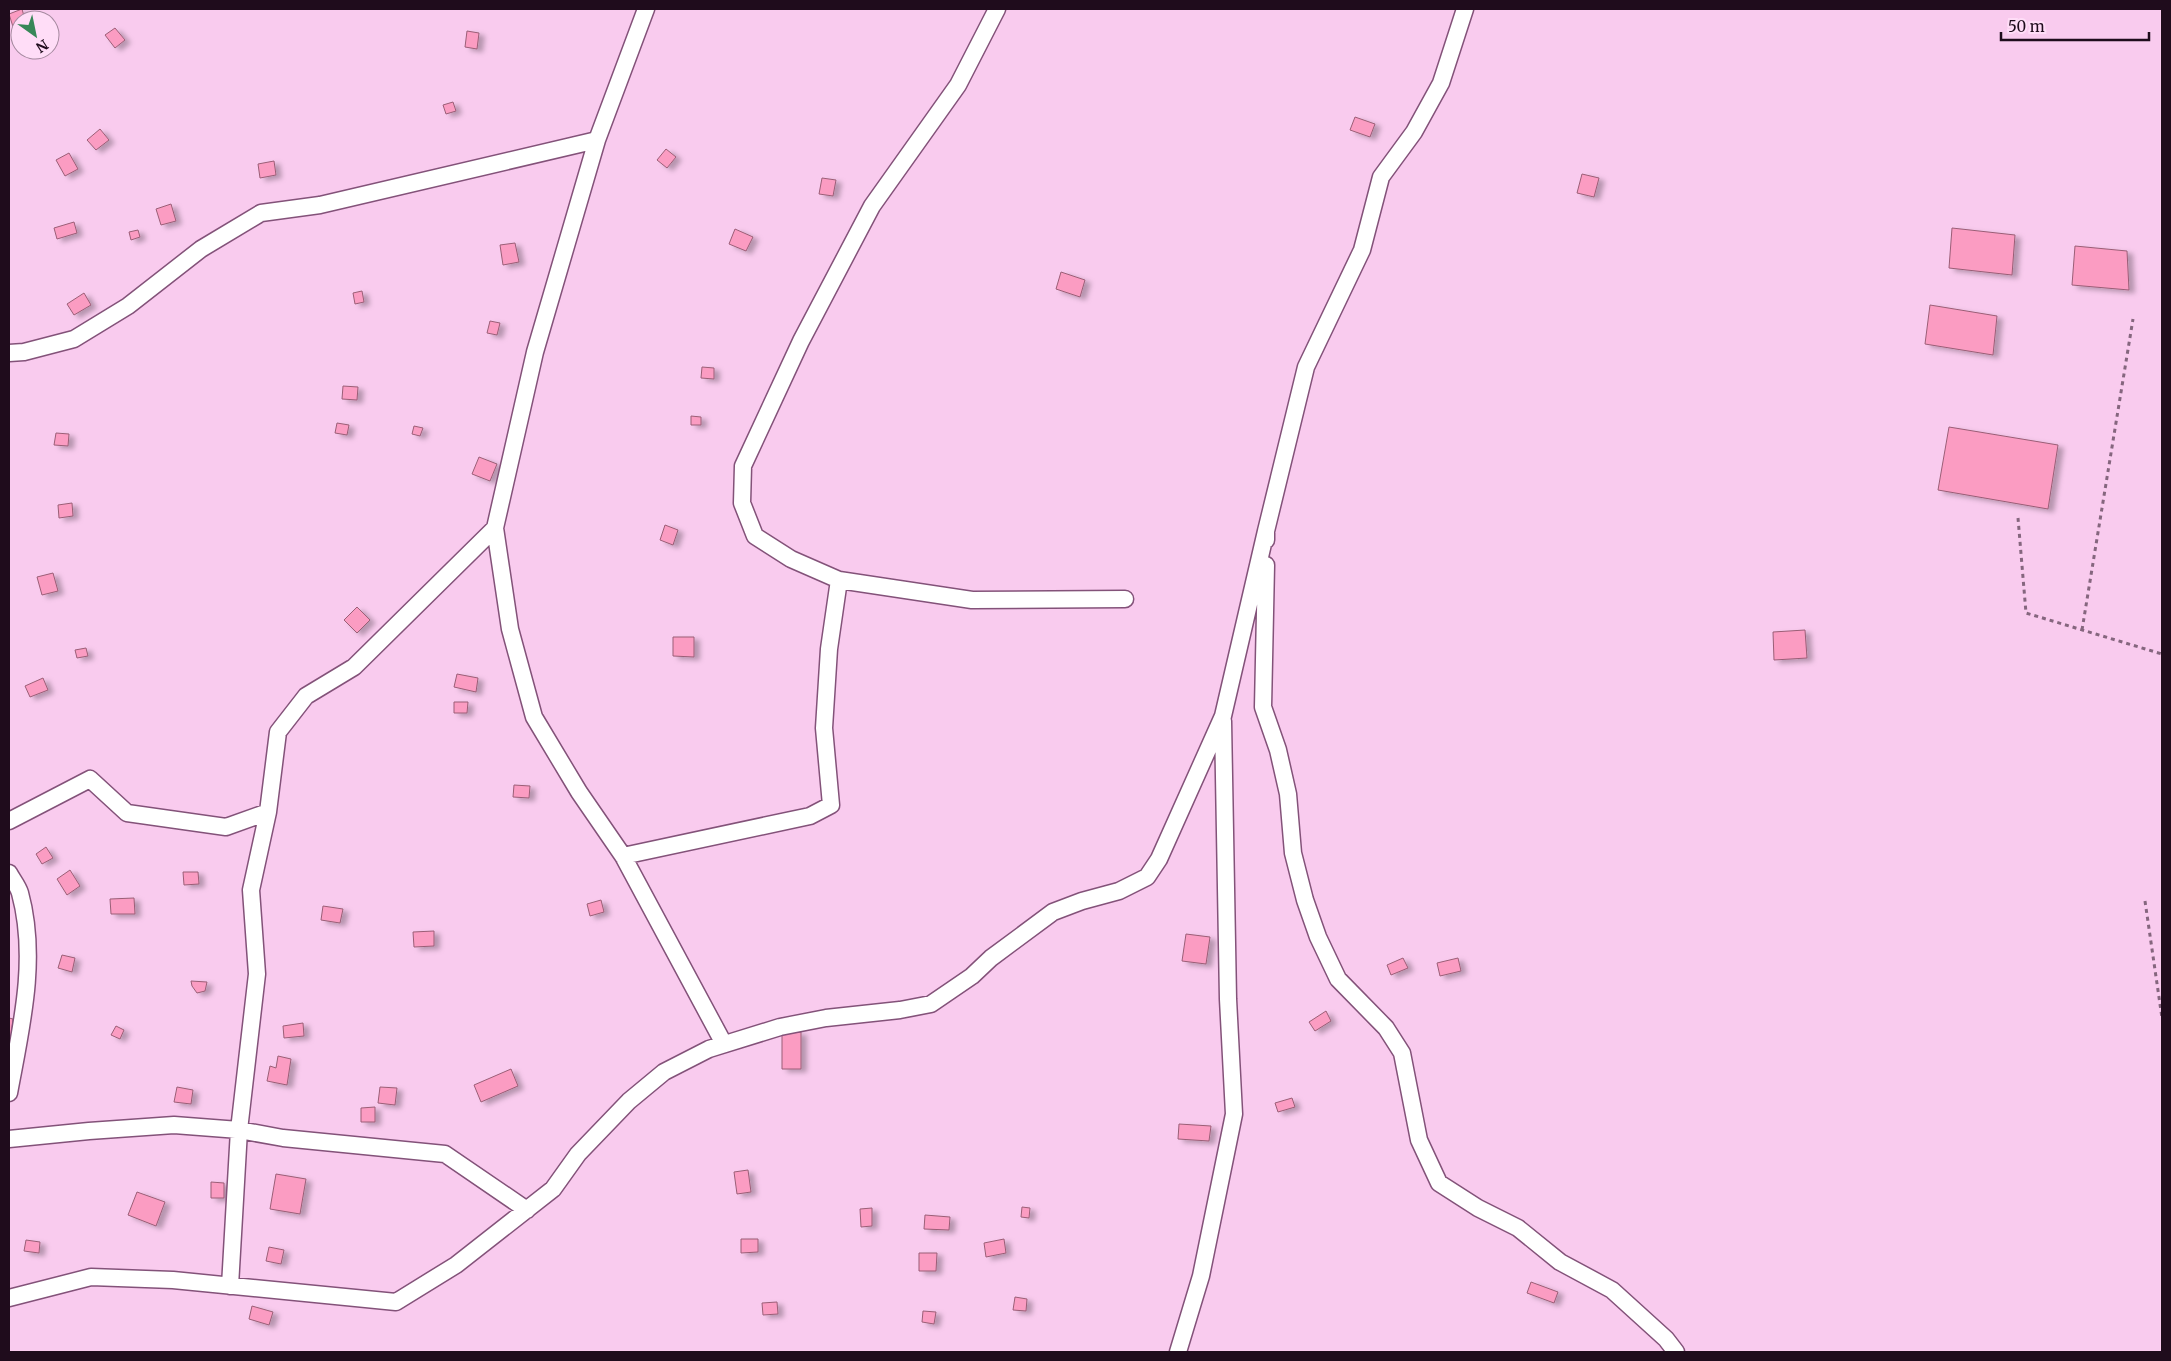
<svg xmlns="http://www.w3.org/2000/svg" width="2171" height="1361" font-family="Merriweather,serif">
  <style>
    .building { fill: #fb9cc2; stroke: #9a5e76; filter: url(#shadow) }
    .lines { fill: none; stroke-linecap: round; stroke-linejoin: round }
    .street-casing { stroke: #835279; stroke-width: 19 }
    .path { stroke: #85667e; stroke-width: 3; stroke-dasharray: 4 4; stroke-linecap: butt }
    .street { stroke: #fff; stroke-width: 16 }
  </style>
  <defs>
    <filter id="shadow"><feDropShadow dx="5.5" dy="3" stdDeviation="2.5" flood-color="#0004"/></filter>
  </defs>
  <rect width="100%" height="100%" fill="#f9cbee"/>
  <path class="building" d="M22 9 25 20H20V28L14 30 9 14Z
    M115 28 125 40 115 48 105 35Z
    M467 31 479 33 477 49 465 47Z
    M453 102 456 111 446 114 443 105Z
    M1355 117 1375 124 1370 137 1350 130Z
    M100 129 109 140 96 150 87 140Z
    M666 149 676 157 667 168 657 160Z
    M69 153 78 169 65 176 56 160Z
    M274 161 276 175 260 178 258 164Z
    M1582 174 1599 178 1594 197 1577 193Z
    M822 178 836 180 833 196 819 194Z
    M171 204 176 221 161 225 156 209Z
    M74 222 77 233 57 239 54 228Z
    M1952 228 2015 235 2012 275 1949 268Z
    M735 229 753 237 746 251 729 244Z
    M138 230 140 237 131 240 129 232Z
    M515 243 519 262 503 265 500 245Z
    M2075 246 2127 251 2129 290 2072 285Z
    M1061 272 1085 280 1080 297 1056 289Z
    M362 291 364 302 355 304 353 293Z
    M84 293 91 305 74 315 67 304Z
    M1930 305 1997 316 1993 355 1925 344Z
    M490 321 500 323 497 335 487 333Z
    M702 367 714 368V379L701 378Z
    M343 386 358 387 357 400 342 399Z
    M691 416 701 417V425H691Z
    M337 423 349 425 347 435 335 433Z
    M414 426 423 428 420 436 412 434Z
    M1949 427 2058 445 2048 509 1938 490Z
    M56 433 69 434 68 446 54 445Z
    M479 457 497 464 490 481 472 474Z
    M72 503 73 516 59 518 58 505Z
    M665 525 678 530 673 545 660 540Z
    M53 573 58 591 42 595 37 577Z
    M357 607 370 620 357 633 344 620Z
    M1805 630 1807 658 1774 660 1773 632Z
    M673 637H694V657L673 656Z
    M86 648 88 656 77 658 75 650Z
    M457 674 478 678 476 692 454 687Z
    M43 678 48 690 30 697 25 686Z
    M454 702H468L467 713H454Z
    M514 785 530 786 529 798 513 797Z
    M46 847 53 858 42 864 36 854Z
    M70 870 80 886 67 895 57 879Z
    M183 872H198L199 884 184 885Z
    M134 898 135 914H111L110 899Z
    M601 900 604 912 590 916 587 904Z
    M323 906 343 909 340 923 321 920Z
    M434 931V946L414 947 413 932Z
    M1186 934 1210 937 1206 964 1182 961Z
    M62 955 75 958 72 972 58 968Z
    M1403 958 1408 968 1391 975 1387 965Z
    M1458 958 1461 971 1440 976 1437 963Z
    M191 981 207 982 205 991 197 993 192 986Z
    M1326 1011 1331 1021 1315 1031 1309 1022Z
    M9 1018 13 1019 11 1039H9Z
    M303 1023 304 1036 284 1038 283 1026Z
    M116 1026 124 1030 120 1039 111 1035Z
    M782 1032H801V1069H782Z
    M278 1056 291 1059 287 1085 267 1081 270 1066 276 1068Z
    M511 1069 518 1086 481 1102 474 1085Z
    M177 1087 193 1090 191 1104 174 1102Z
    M380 1087 397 1088 395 1105 378 1103Z
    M1292 1098 1295 1107 1278 1112 1275 1103Z
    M375 1107V1122H361V1108Z
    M1179 1124 1211 1126 1209 1141 1178 1139Z
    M748 1170 751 1192 737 1194 734 1172Z
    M276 1174 306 1179 300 1214 270 1209Z
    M211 1182 224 1183V1198H211Z
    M137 1192 165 1202 156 1226 128 1215Z
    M1022 1207 1030 1208 1029 1218 1021 1217Z
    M872 1208V1226L861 1227 860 1209Z
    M925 1215 950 1217 949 1230 924 1229Z
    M741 1239H758V1252L741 1253Z
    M1004 1239 1006 1253 986 1257 984 1243Z
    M26 1240 40 1242 39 1253 24 1251Z
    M269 1247 284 1250 281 1264 266 1261Z
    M919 1253H937L936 1271H919Z
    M1531 1282 1558 1292 1554 1303 1527 1293Z
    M1015 1297 1027 1299 1026 1311 1013 1310Z
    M777 1302 778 1314 763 1315 762 1303Z
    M252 1306 273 1312 269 1325 249 1319Z
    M923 1311 936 1312 934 1324 922 1322Z"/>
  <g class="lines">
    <g class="street-casing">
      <path id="street" d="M997 9 958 85 872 206 801 341 743 466 742 503 755 536 791 559 839 580 972 600 1125 599
        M9 353 24 352 74 339 128 306 201 249 261 213 320 205 597 140
        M495 528 510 629 534 717 579 792 623 856 724 1044
        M1266 540V531L1306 367 1362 250 1381 177 1414 132 1441 83 1465 9
        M1266 565 1263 707 1278 750 1288 794 1293 853 1305 900 1318 937 1338 979 1386 1028 1402 1053 1419 1140 1439 1183 1478 1208 1518 1228 1560 1262 1612 1290 1666 1339 1676 1352
        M9 821 90 779 127 813 226 827 268 812
        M623 856 810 816 831 805 824 728 829 649 839 580
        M9 873C12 879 18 886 20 893 38 959 21 1028 9 1093
        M9 1139 89 1131 174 1125 239 1130 283 1138 445 1154 527 1210
        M230 1286 239 1130 257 974 251 890 268 812 278 732 306 696 354 667 495 528 535 352 597 140 646 9
        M9 1298 91 1277 173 1280 396 1302 456 1265 553 1189 578 1154 629 1101 664 1072 709 1049 780 1027 826 1018 900 1010 931 1004 972 976 991 958 1053 912 1082 901 1119 891 1147 877 1159 859 1223 716 1266 531
        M1178 1352 1201 1276 1234 1114 1228 999 1223 721"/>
    </g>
    <path class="path" d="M2018 518 2026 613 2162 654
      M2082 630 2133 319
      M2145 901 2162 1018"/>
    <use href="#street" class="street"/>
  </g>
  <rect width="2171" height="1361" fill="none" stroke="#1f0c1c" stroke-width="20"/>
  <g transform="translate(35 35) rotate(147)"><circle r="24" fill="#ffddf7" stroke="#a5899f"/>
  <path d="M0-4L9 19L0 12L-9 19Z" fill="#378758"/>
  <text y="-8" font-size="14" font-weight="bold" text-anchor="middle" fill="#1f0c1c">N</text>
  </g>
  <path d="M2001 32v8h148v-8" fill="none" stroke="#1f0c1c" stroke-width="2.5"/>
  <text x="2008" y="32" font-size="15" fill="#1f0c1c" stroke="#ffddf7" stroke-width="4" paint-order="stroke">50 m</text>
</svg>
